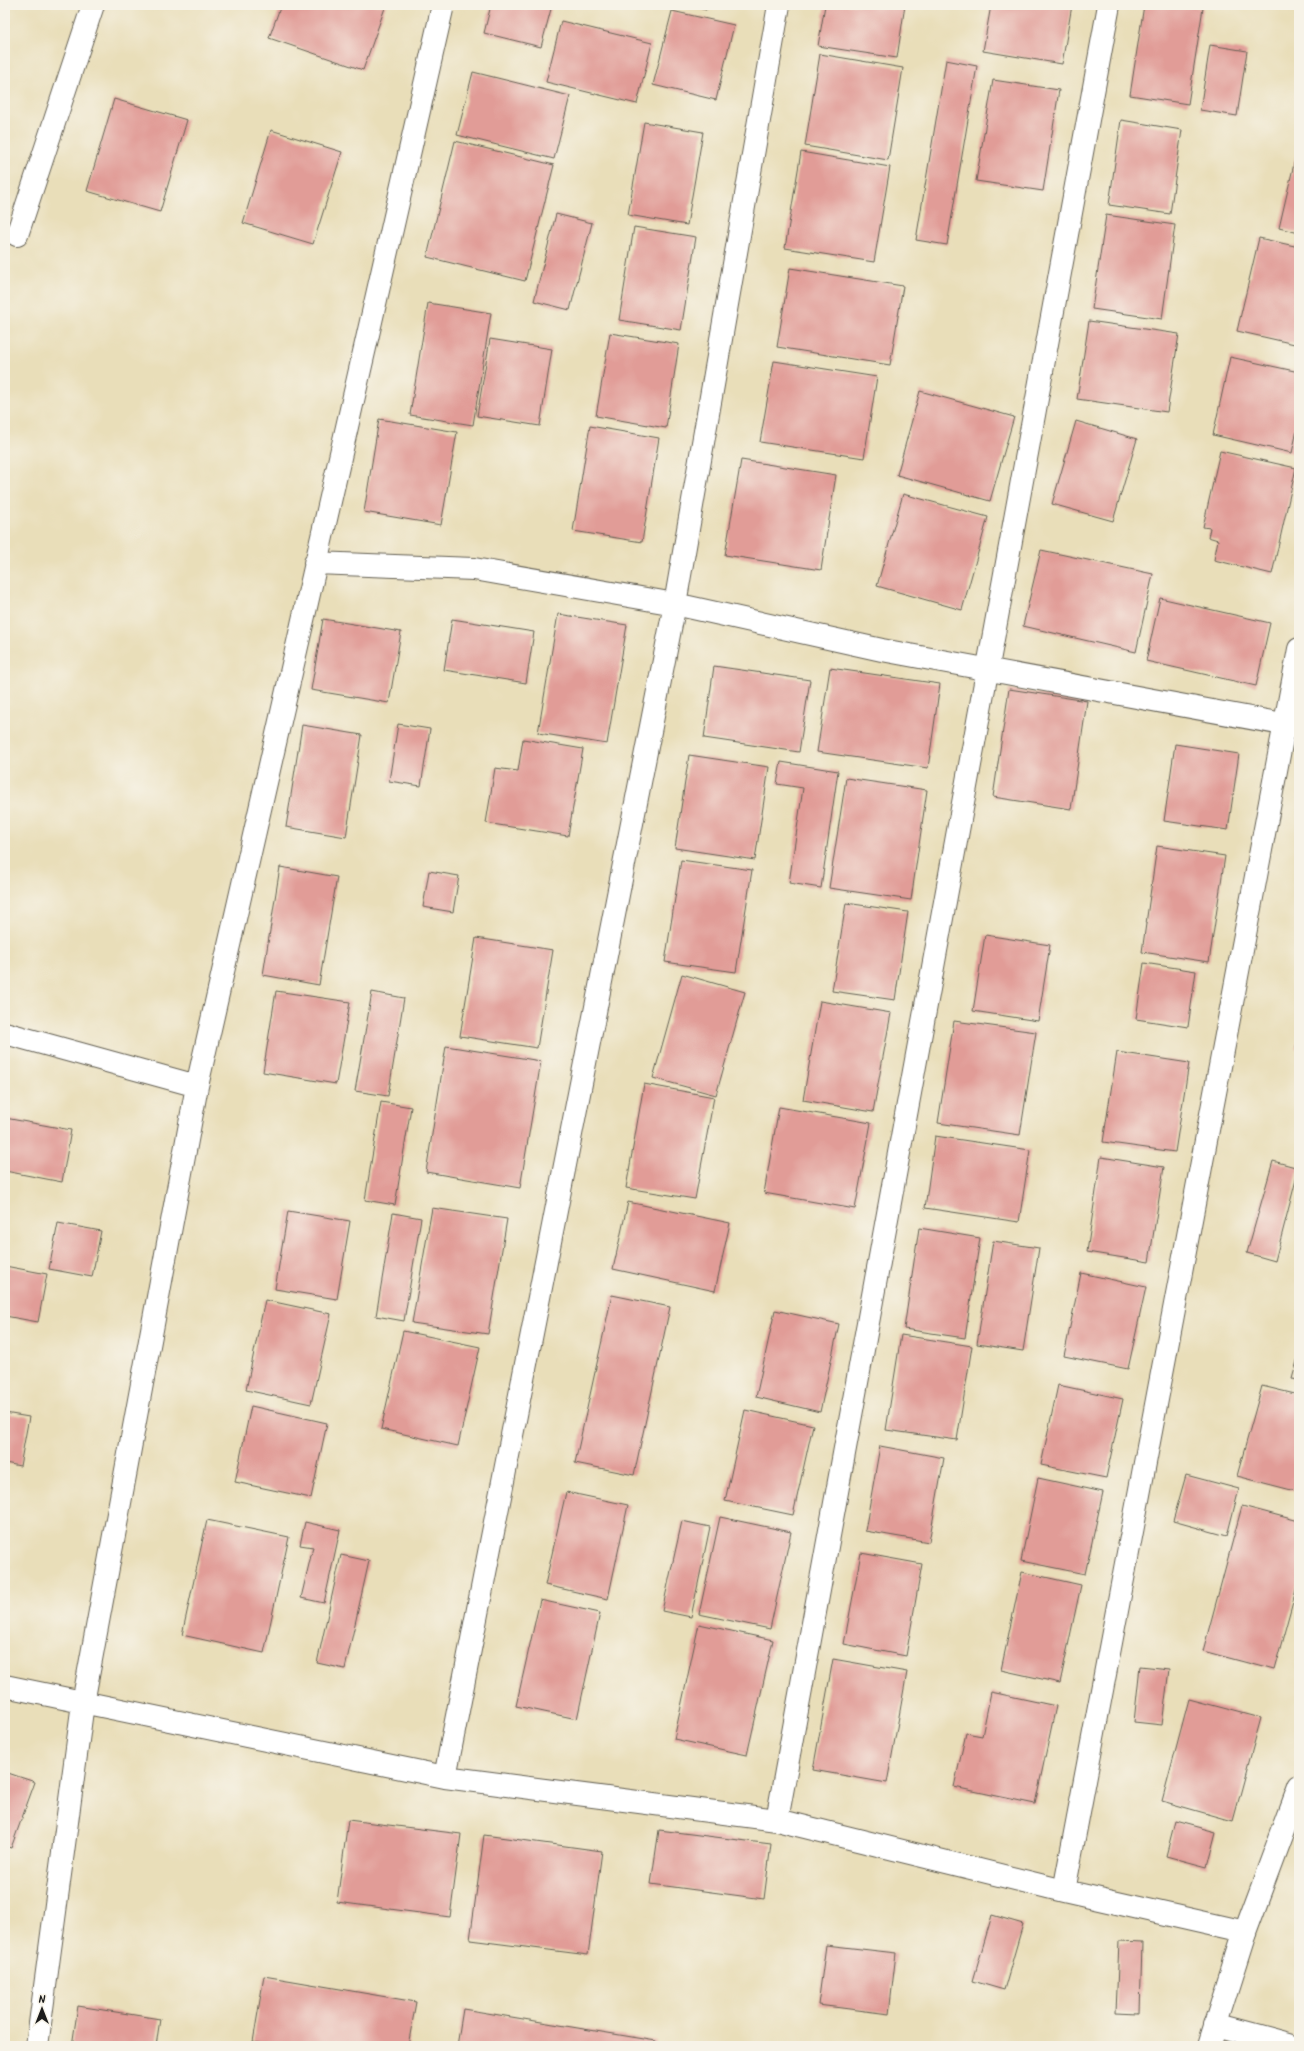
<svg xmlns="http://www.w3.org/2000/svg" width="1304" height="2051" font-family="Kalam,sans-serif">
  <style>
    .building { fill: #e19c97 }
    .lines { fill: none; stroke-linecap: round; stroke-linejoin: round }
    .minor-casing { stroke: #646053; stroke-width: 24 }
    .tertiary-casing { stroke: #646053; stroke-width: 24 }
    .minor { stroke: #fff; stroke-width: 22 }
    .tertiary { stroke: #fff; stroke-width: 22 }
  </style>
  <rect width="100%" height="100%" fill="#f7f3e8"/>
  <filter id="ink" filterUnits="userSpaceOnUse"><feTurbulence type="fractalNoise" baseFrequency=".025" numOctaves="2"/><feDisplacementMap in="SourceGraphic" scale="8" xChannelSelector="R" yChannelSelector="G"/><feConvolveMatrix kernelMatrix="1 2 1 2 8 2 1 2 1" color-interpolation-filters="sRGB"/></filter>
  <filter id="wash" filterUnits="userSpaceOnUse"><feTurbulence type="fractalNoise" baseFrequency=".012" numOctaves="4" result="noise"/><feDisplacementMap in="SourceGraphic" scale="16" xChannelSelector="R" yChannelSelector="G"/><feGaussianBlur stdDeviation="0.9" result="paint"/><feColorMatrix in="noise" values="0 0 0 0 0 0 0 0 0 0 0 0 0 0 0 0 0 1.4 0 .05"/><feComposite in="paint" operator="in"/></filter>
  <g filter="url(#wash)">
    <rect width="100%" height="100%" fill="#e9deb9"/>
    <g id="blocks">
      <path class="building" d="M281 5H386L363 70 269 38Z
        M491 5H552L541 47 484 33Z
        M687 5H707L706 10Z
        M825 5H905L897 58 818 46Z
        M991 5H1072L1062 64 983 51Z
        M1144 5H1185L1203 8 1188 104 1130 95Z
        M672 11 734 25 716 100 653 85Z
        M561 21 652 43 637 104 546 82Z
        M1210 45 1247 51 1237 116 1200 110Z
        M820 54 903 68 888 160 805 146Z
        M946 60 977 66 947 245 916 240Z
        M473 72 570 96 554 159 457 135Z
        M993 80 1059 90 1043 191 976 181Z
        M114 99 187 120 160 212 87 191Z
        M1121 120 1182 130 1170 214 1109 205Z
        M644 122 703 132 687 225 628 215Z
        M271 130 342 152 313 244 243 223Z
        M455 141 554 165 525 281 427 257Z
        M1299 142V233L1279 228Z
        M801 152 890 167 874 262 785 248Z
        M556 214 592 223 570 310 534 301Z
        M1106 215 1175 225 1162 319 1092 309Z
        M634 227 696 237 681 330 619 320Z
        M1259 238 1299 247V345L1237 331Z
        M790 268 903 286 890 365 777 347Z
        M428 303 491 313 473 425 410 415Z
        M1089 321 1179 334 1167 412 1077 399Z
        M610 333 679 344 666 428 596 416Z
        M490 339 552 349 540 426 477 416Z
        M1230 357 1299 372V421L1292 453 1213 435Z
        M774 361 877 377 864 458 760 442Z
        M920 391 1014 417 990 501 897 475Z
        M379 419 457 432 441 525 364 512Z
        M1076 421 1137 439 1113 521 1052 504Z
        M590 426 659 438 642 542 573 531Z
        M1220 451 1296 468 1272 574 1214 560 1218 540 1208 537 1210 528 1203 527Z
        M741 460 836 475 821 570 725 555Z
        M903 494 988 517 962 610 877 586Z
        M1041 550 1153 574 1136 652 1023 626Z
        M1160 598 1270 623 1256 686 1146 661Z
        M558 614 627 625 607 744 538 733Z
        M323 619 401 632 389 703 311 690Z
        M452 619 534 632 526 683 444 670Z
        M714 666 810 680 799 752 704 738Z
        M830 668 940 684 928 768 817 752Z
        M1009 689 1087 701 1071 809 993 797Z
        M398 724 430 729 421 786 389 781Z
        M302 725 362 735 346 837 286 827Z
        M523 739 583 749 568 836 486 823 495 768 518 771Z
        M1175 744 1239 754 1228 830 1164 821Z
        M689 755 769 767 755 860 675 848Z
        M781 762 838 771 821 888 789 883 803 788 777 784Z
        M846 778 927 790 911 900 829 888Z
        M1157 846 1225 856 1209 962 1142 952Z
        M681 860 752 870 736 972 665 962Z
        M280 867 337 877 319 985 263 975Z
        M429 871 459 876 453 912 423 907Z
        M846 903 908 912 895 1000 832 991Z
        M985 935 1050 945 1038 1021 973 1011Z
        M476 938 553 950 537 1048 460 1036Z
        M1144 963 1196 971 1188 1027 1136 1019Z
        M682 974 745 992 716 1095 653 1078Z
        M276 991 350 1002 336 1084 263 1072Z
        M372 992 404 998 388 1096 355 1091Z
        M820 1001 891 1013 873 1112 803 1100Z
        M954 1021 1036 1032 1020 1135 938 1123Z
        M1299 1036V1049L1296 1048Z
        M446 1046 541 1061 520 1188 426 1172Z
        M1117 1052 1189 1063 1175 1152 1103 1142Z
        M644 1084 714 1097 695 1199 626 1188Z
        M381 1102 411 1107 395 1205 365 1200Z
        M779 1107 871 1123 855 1209 764 1193Z
        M5 1118 71 1130 62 1182 5 1171Z
        M935 1136 1030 1150 1019 1222 925 1208Z
        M1101 1157 1164 1167 1149 1262 1087 1252Z
        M1273 1161 1299 1168 1275 1261 1247 1253Z
        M628 1202 730 1223 715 1291 613 1269Z
        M432 1208 507 1219 488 1334 412 1323Z
        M288 1211 350 1221 337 1299 275 1289Z
        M393 1213 421 1218 404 1321 376 1316Z
        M58 1223 101 1231 92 1277 49 1269Z
        M919 1228 980 1238 965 1338 904 1329Z
        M993 1241 1039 1248 1023 1351 977 1344Z
        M5 1266 47 1274 38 1322 5 1316Z
        M1081 1273 1146 1287 1128 1369 1064 1356Z
        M612 1295 670 1307 634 1475 575 1463Z
        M265 1300 331 1314 311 1404 246 1390Z
        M775 1310 839 1324 820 1412 756 1397Z
        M403 1331 480 1347 458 1446 381 1429Z
        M901 1335 972 1346 957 1440 886 1430Z
        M1299 1354V1380L1292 1379Z
        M1058 1385 1123 1399 1106 1478 1041 1465Z
        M1262 1386 1299 1395V1492L1237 1476Z
        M251 1406 327 1423 311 1498 235 1482Z
        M745 1410 813 1425 793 1515 725 1501Z
        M5 1413 29 1417 20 1466 5 1463Z
        M880 1446 944 1458 929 1542 865 1531Z
        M1186 1475 1239 1489 1227 1536 1173 1521Z
        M1038 1478 1103 1492 1085 1574 1021 1561Z
        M566 1492 628 1505 608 1599 545 1585Z
        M1242 1506 1299 1521V1579L1274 1670 1203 1651Z
        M720 1517 791 1532 770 1629 699 1614Z
        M207 1520 289 1537 264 1653 182 1635Z
        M682 1521 710 1527 691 1617 662 1611Z
        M305 1522 340 1530 324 1603 301 1598 313 1547 300 1545Z
        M861 1553 922 1564 906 1656 844 1644Z
        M341 1555 369 1561 345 1669 317 1663Z
        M1022 1572 1081 1585 1060 1683 1001 1670Z
        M540 1600 600 1613 577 1719 516 1706Z
        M699 1624 773 1640 747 1755 674 1739Z
        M833 1659 907 1672 887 1783 813 1770Z
        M1140 1666 1169 1669 1162 1725 1134 1722Z
        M991 1692 1056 1706 1035 1804 954 1787 966 1733 982 1736Z
        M1189 1699 1261 1718 1233 1821 1162 1801Z
        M5 1772 35 1782 11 1848 5 1846Z
        M348 1820 461 1834 450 1917 337 1902Z
        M1175 1821 1216 1832 1207 1867 1166 1856Z
        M659 1830 771 1844 764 1899 651 1884Z
        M484 1835 602 1851 588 1955 470 1940Z
        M992 1915 1023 1924 1004 1990 973 1981Z
        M1119 1942 1142 1943 1140 2013 1116 2012Z
        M826 1945 896 1953 889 2014 818 2005Z
        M264 1976 416 2002 408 2046H275L253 2042Z
        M78 2006 160 2019 156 2046H72Z
        M463 2009 656 2041 655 2046H457Z"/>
    </g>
  </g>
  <g filter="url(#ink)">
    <use href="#blocks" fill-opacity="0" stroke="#646053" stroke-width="1"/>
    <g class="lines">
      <g class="minor-casing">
        <path id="minor" d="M17 235 93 5
          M315 563 474 569 675 604 882 650 1299 727
          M5 1033 197 1086
          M5 1686 445 1777 777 1820 1064 1891 1245 1932
          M445 1777 675 604 779 5
          M777 1820 1109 5
          M1064 1891 1299 649
          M1215 2025 1293 2046
          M37 2046 83 1703 197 1086 443 5"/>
      </g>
      <g class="tertiary-casing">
        <path id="tertiary" d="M1209 2046 1245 1932 1299 1787"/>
      </g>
      <use href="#minor" class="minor"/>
      <use href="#tertiary" class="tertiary"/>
    </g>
  </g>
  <rect width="1304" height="2051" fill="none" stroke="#f7f3e8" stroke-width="20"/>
  <g transform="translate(42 2009)" stroke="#f7f3e8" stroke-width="3" paint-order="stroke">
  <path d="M0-3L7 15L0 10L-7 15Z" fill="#1c1c1c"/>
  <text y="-6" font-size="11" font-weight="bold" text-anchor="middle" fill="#1c1c1c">N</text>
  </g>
</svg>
